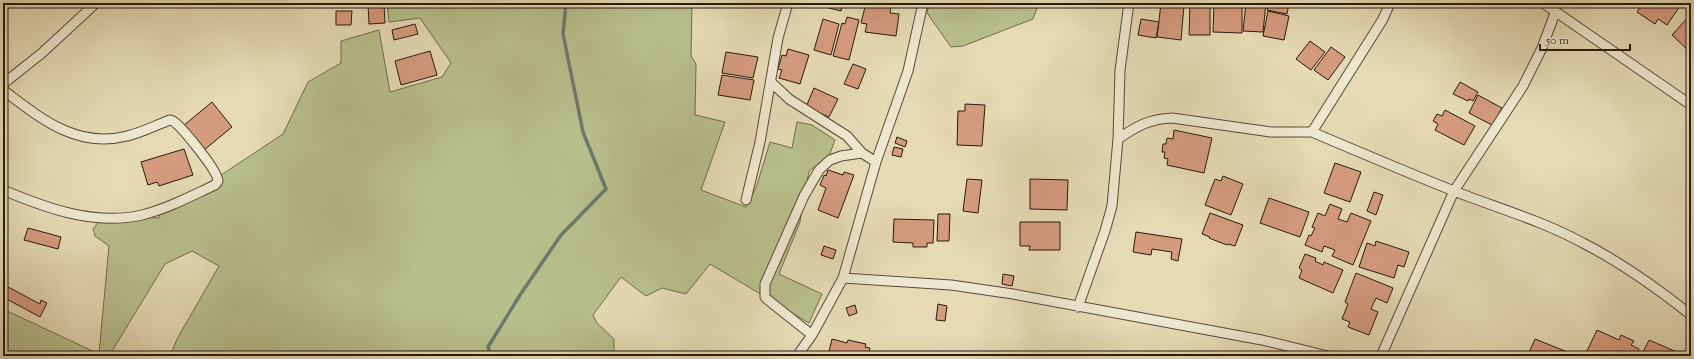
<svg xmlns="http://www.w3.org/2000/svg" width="1694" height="359" font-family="'Sorts Mill Goudy',serif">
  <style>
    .green { fill: #b7bf8c; stroke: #706c4c }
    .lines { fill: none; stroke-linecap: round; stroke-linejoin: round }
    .stream { stroke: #6a7b6b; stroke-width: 3.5 }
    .building { fill: #d59b7f; stroke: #281a0b }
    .minor-casing { stroke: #574a36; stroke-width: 11 }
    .minor { stroke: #eee7cf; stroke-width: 9 }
  </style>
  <rect width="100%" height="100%" fill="#e5dab5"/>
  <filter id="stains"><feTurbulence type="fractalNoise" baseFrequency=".005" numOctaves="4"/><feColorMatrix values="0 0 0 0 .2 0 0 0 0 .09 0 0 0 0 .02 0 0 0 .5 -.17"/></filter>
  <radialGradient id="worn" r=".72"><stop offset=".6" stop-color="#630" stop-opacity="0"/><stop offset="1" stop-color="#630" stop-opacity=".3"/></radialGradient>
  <path class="green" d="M387 3H692L691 56 696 64 695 115 725 122 701 190 746 207 757 185 770 142 792 148 797 122 812 125 835 140 829 156 809 171 800 222 779 274 822 294 809 323 710 264 686 294 662 288 646 296 621 277 593 315 597 323 614 339V356H170L177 339 219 266 192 251 165 264 109 356H3V309L99 354 109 246 95 236 93 229 99 221 116 216 159 218 161 205 200 189 283 134 308 82 341 63V41L379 30 390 92 442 77 451 63 420 18 389 22Z
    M929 3H1039L1033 19 963 46 951 47 927 13Z"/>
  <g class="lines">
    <path class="stream" d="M491 356 488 347 520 295 561 235 606 189 583 132 563 34 566 3"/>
  </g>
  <path class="building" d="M368 3H384L385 23 369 24Z
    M826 3H843L841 11 825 7Z
    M866 3 891 5 890 13 899 14 896 36 865 32 867 24 861 23Z
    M1161 3H1177V4L1184 5 1181 40 1157 37Z
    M1190 3H1210V35H1189Z
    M1221 3H1242V33L1213 32 1214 4Z
    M1246 3H1266L1263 32 1243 31Z
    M1269 3H1289L1287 14 1267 10Z
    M1643 3H1682L1667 25 1658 19 1655 24 1637 12Z
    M336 11H352L351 25H336Z
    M1268 11 1289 16 1284 40 1263 36Z
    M1691 14V53L1672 35Z
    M847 17 859 20 849 60 833 56 842 23 845 24Z
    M823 19 839 24 831 55 814 50Z
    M1141 19 1159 22 1156 38 1138 35Z
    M415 24 418 34 394 40 392 30Z
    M1310 41 1325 52 1311 70 1296 59Z
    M1331 47 1345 57 1328 80 1314 70Z
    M788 49 809 55 800 84 779 78 782 70 778 69 782 55 786 56Z
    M430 51 437 75 401 85 395 61Z
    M726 52 758 57 753 78 722 73Z
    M853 64 866 69 858 89 844 84Z
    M722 75 754 80 750 100 718 95Z
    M1460 82 1478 92 1473 101 1469 99 1468 101 1453 94Z
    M814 88 838 99 829 117 806 107Z
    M1478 95 1502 108 1492 125 1469 113Z
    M212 102 232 127 204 150 183 126Z
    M965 104 985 105 982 146 957 145 958 111H965Z
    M1445 110 1475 126 1464 145 1435 130 1438 124 1433 121 1437 114 1442 116Z
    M1174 130 1212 138 1204 173 1167 165 1168 159 1164 158 1165 152H1162L1163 144H1166L1167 138 1173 139Z
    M897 137 907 141 905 147 895 143Z
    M894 147 903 149 901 157 892 155Z
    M184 149 193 175 159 186 157 182 148 185 141 162Z
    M1335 163 1361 172 1350 202 1324 193Z
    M828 170 843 175 844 172 854 175 838 218 818 210 826 188 820 185 824 175 826 176Z
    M1223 176 1243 184 1231 215 1205 205 1215 179 1221 181Z
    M967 179 982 180 978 213 963 211Z
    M1030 179 1068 180 1067 210 1030 209Z
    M1374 192 1383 195 1376 215 1367 211Z
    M1269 198 1309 212 1300 237 1260 223Z
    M1330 204 1342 209 1338 219 1347 222 1351 213 1371 221 1353 265 1332 256 1335 250 1324 246 1322 252 1305 245 1309 235 1311 236 1315 228 1312 227 1318 213 1325 216Z
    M1210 213 1243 225 1235 246 1228 244 1227 245 1209 238 1210 237 1202 234Z
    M938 214H950L949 241H937Z
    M894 219 934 220 933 243H927V247H913V243L893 242Z
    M1020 222H1060V250H1029L1030 246H1020Z
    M28 228 61 237 58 249 24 240Z
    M1136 232 1182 239 1178 261 1171 259 1172 252 1152 249 1151 255 1133 252Z
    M1376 241 1409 252 1404 267 1398 265 1394 278 1359 267 1367 243 1375 246Z
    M824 246 836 250 833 259 821 255Z
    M1305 254 1316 258 1315 261 1323 265 1324 262 1343 270 1333 293 1299 278 1302 270 1299 268Z
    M1356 273 1393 288 1387 303 1376 298 1371 309 1378 312 1369 335 1348 327 1350 322 1342 319 1348 304 1345 302Z
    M1003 274 1014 276 1012 286 1002 284Z
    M8 287 40 304 41 300 47 303 40 317 3 297Z
    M938 304 947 306 945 321 936 320Z
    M855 305 857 313 849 316 846 308Z
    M1597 330 1619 340 1621 335 1634 341 1631 345 1639 349 1636 356H1597L1587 351Z
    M832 339 847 343 848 340 866 344 865 347 870 348 868 356H828Z
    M1535 339 1570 353 1569 356H1525L1526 354 1528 355Z
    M1691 339V350L1686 342Z
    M1649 340 1679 353 1677 356H1641Z"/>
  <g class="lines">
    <g class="minor-casing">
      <path id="minor" d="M1543 3 1691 105
        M771 82 789 99 847 136 862 153
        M3 84 42 53 96 3
        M3 90C40 118 77 149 127 136 141 133 156 125 170 120L173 121C182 127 218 171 218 181L215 185C191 196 167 209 142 215 94 226 46 208 3 190
        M1312 132C1359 152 1406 172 1454 191 1497 208 1543 221 1583 243 1622 263 1657 288 1691 315
        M1118 139C1137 126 1149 119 1172 118L1271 132H1312L1383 19 1390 3
        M746 200 760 142 778 38 788 3
        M843 278 951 285 1013 294 1262 340 1328 356
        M1078 307 1105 231 1112 206 1118 139 1120 70 1129 3
        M812 335 768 300 765 297V284L804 196 819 170 830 160 841 156 862 153 876 162
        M797 356 812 335 843 278 876 162 908 71 923 3
        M1381 356 1454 191 1523 86 1542 48 1555 13"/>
    </g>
    <use href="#minor" class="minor"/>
  </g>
  <rect width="1694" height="359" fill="none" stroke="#e5dab5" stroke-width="16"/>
  <rect x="4" y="4" width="1686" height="351" fill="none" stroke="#281a0b" stroke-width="2"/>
  <rect x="8" y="8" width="1678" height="343" fill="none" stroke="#281a0b"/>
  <path d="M1540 44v6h90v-6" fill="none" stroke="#281a0b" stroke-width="2"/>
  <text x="1546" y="44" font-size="12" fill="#281a0b" stroke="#eee7cf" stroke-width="3" paint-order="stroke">50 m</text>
  <rect width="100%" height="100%" filter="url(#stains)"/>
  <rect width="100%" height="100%" fill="url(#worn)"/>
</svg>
